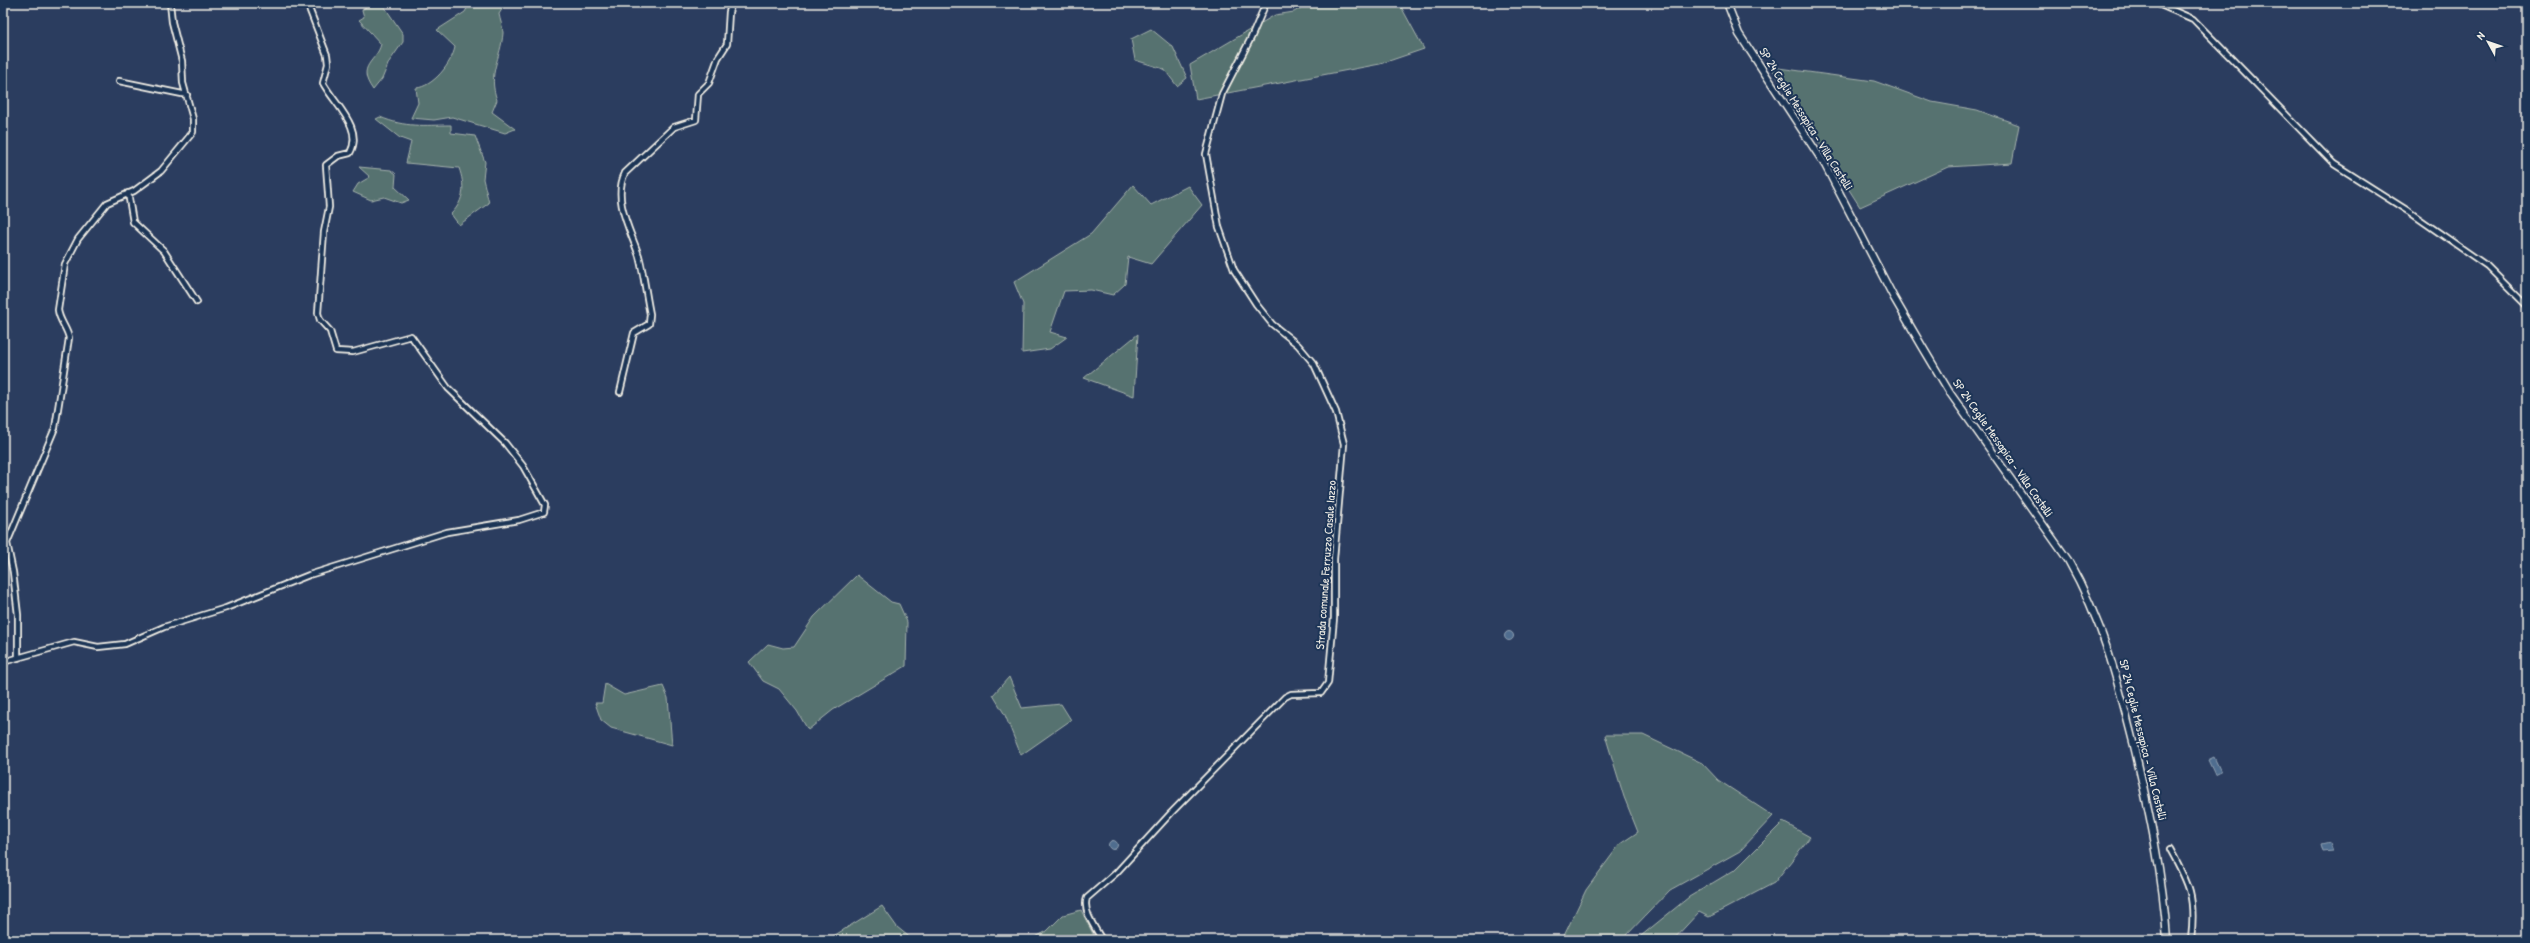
<svg xmlns="http://www.w3.org/2000/svg" width="2530" height="943" font-family="'Patrick Hand',sans-serif">
  <style>
    .green { fill: #56726f; stroke: #a5b2ac }
    .water { fill: #4f6d8f; stroke: #91a2b3 }
    .lines { fill: none; stroke-linecap: round; stroke-linejoin: round }
    .minor-casing { stroke: #f4f1e8; stroke-width: 8 }
    .secondary-casing { stroke: #f4f1e8; stroke-width: 9 }
    .minor { stroke: #1d3557; stroke-width: 4.5 }
    .secondary { stroke: #1d3557; stroke-width: 6 }
    .labels { text-anchor: middle; stroke-width: 4; stroke-linejoin: round; paint-order: stroke }
    .street-label { font-size: 12px; fill: #f4f1e8; stroke: #1d3557 }
  </style>
  <rect width="100%" height="100%" fill="#2b3d5f"/>
  <filter id="ink" filterUnits="userSpaceOnUse"><feTurbulence type="fractalNoise" baseFrequency=".025" numOctaves="2"/><feDisplacementMap in="SourceGraphic" scale="8" xChannelSelector="R" yChannelSelector="G"/><feConvolveMatrix kernelMatrix="1 2 1 2 8 2 1 2 1" color-interpolation-filters="sRGB"/></filter>
  <g filter="url(#ink)">
    <path class="green" d="M371 3H382L403 34V42L389 62 382 79 373 90C355 65 377 62 381 44L359 20 364 17 362 10Z
      M470 3H506L499 14C500 20 503 27 503 33 501 59 487 73 497 100L492 112 515 129 505 133 452 117 434 120 411 118 418 103 416 88C433 87 452 63 455 47L437 30 465 12Z
      M1309 3H1399L1424 49 1380 64 1196 99 1190 65 1275 15 1294 12Z
      M1151 29 1173 47 1187 78 1177 86 1164 69 1135 60 1131 39Z
      M1771 67 1874 81 1932 102 1977 110 2019 125 2012 163 1948 167 1860 207Z
      M380 117C406 128 423 125 451 125V133L475 136 485 162 483 179 489 203 459 225 451 214C465 200 465 185 459 168L406 163 411 142 400 138 376 119Z
      M359 167 391 170 396 174 395 187 409 200 401 203 384 197 371 200 353 192 358 184 370 177Z
      M1133 185 1151 205 1188 186 1202 205 1151 264 1128 257 1125 284 1113 295 1091 290 1064 291 1050 332 1067 337 1050 349 1022 353 1023 304 1014 282 1091 234Z
      M1138 334 1134 396 1084 378Z
      M857 575 891 602 899 604 907 622 906 666 833 710 808 730 797 711 779 689 763 681 749 662 768 644 783 648 794 647 814 617Z
      M1009 677 1022 708 1061 704 1071 720 1021 755 1005 715 993 695Z
      M605 684 624 695 663 686 668 698 672 745 611 728 601 720 595 703H602Z
      M1605 735H1643L1702 763 1718 780 1773 816 1740 851 1670 890 1624 938 1626 940H1562L1586 890 1620 844 1638 832 1624 797Z
      M1783 822 1810 837 1774 883 1709 917 1699 912 1673 940H1636L1689 897 1736 869Z
      M882 906 897 927 913 940H827Z
      M1081 910 1096 940H1030L1047 931 1063 915Z"/>
    <path class="water" d="M1504.5 636a4.5 4.5 0 1 1 9 0a4.5 4.5 0 1 1-9 0Z
      M2214 757 2221 772 2215 775 2208 760Z
      M1108.5 845a4.5 4.5 0 1 1 9 0a4.5 4.5 0 1 1-9 0Z
      M2330 843 2333 851 2323 852 2321 845Z"/>
    <g class="lines">
      <g class="minor-casing">
        <path id="minor" d="M2156 3 2193 19 2334 164 2408 211 2487 266 2527 306
          M119 81 187 95
          M128 193 133 222 164 251 197 302
          M620 392 634 333 649 324 650 314C646 295 644 275 639 256 631 231 612 200 625 173L674 127 696 120 698 94 709 83 718 58 727 44 729 12 732 3
          M18 658V615L13 572 7 543 55 428 69 338C67 328 59 320 58 310L65 264 78 239 107 203 134 191 149 180 161 171 193 132V119L183 83 182 61 172 22 170 3
          M3 662 74 642 98 647 125 644 164 627 226 608 309 575 447 532 519 520 544 512 545 505 523 466 505 443 448 388 411 336 353 352 336 351 330 331 320 320 318 313 324 232 329 207 326 165 338 156 350 153C364 128 335 105 323 83L328 64 327 55 307 3
          M2170 849C2190 885 2196 898 2191 940
          M1102 940C1096 929 1082 911 1087 898L1116 873 1171 813 1285 697 1291 694 1321 693 1328 683 1334 618V559L1344 444 1336 412 1314 364 1298 345 1272 324 1256 304 1234 270 1219 227 1206 154 1222 94 1251 38 1266 3"/>
      </g>
      <g class="secondary-casing">
        <path id="secondary" d="M1727 3 1739 34 1825 165 1894 298 1922 346 1950 393 2068 560C2103 622 2117 678 2134 746 2149 810 2163 874 2167 940"/>
      </g>
      <use href="#minor" class="minor"/>
      <use href="#secondary" class="secondary"/>
    </g>
  </g>
  <g class="labels">
    <g class="street-label">
      <text transform="translate(1806 119) rotate(58)" y="4">SP 24 Ceglie Messapica - Villa Castelli</text>
      <text transform="translate(2003 448) rotate(55)" y="4">SP 24 Ceglie Messapica - Villa Castelli</text>
      <text transform="translate(1326 565) rotate(-86)" y="4">Strada comunale Ferruzzo Casale Iazzo</text>
      <text transform="translate(2143 740) rotate(76)" y="4">SP 24 Ceglie Messapica - Villa Castelli</text>
    </g>
  </g>
  <rect width="2530" height="943" fill="none" stroke="#1d3557" stroke-width="16"/>
  <rect x="8" y="8" width="2514" height="927" fill="none" stroke="#f4f1e8" stroke-width="1.5" filter="url(#ink)"/>
  <g transform="translate(2488 42) rotate(310)" stroke="#1d3557" stroke-width="3" paint-order="stroke">
  <path d="M0-3L7 15L0 10L-7 15Z" fill="#f4f1e8"/>
  <text y="-6" font-size="11" font-weight="bold" text-anchor="middle" fill="#f4f1e8">N</text>
  </g>
</svg>
